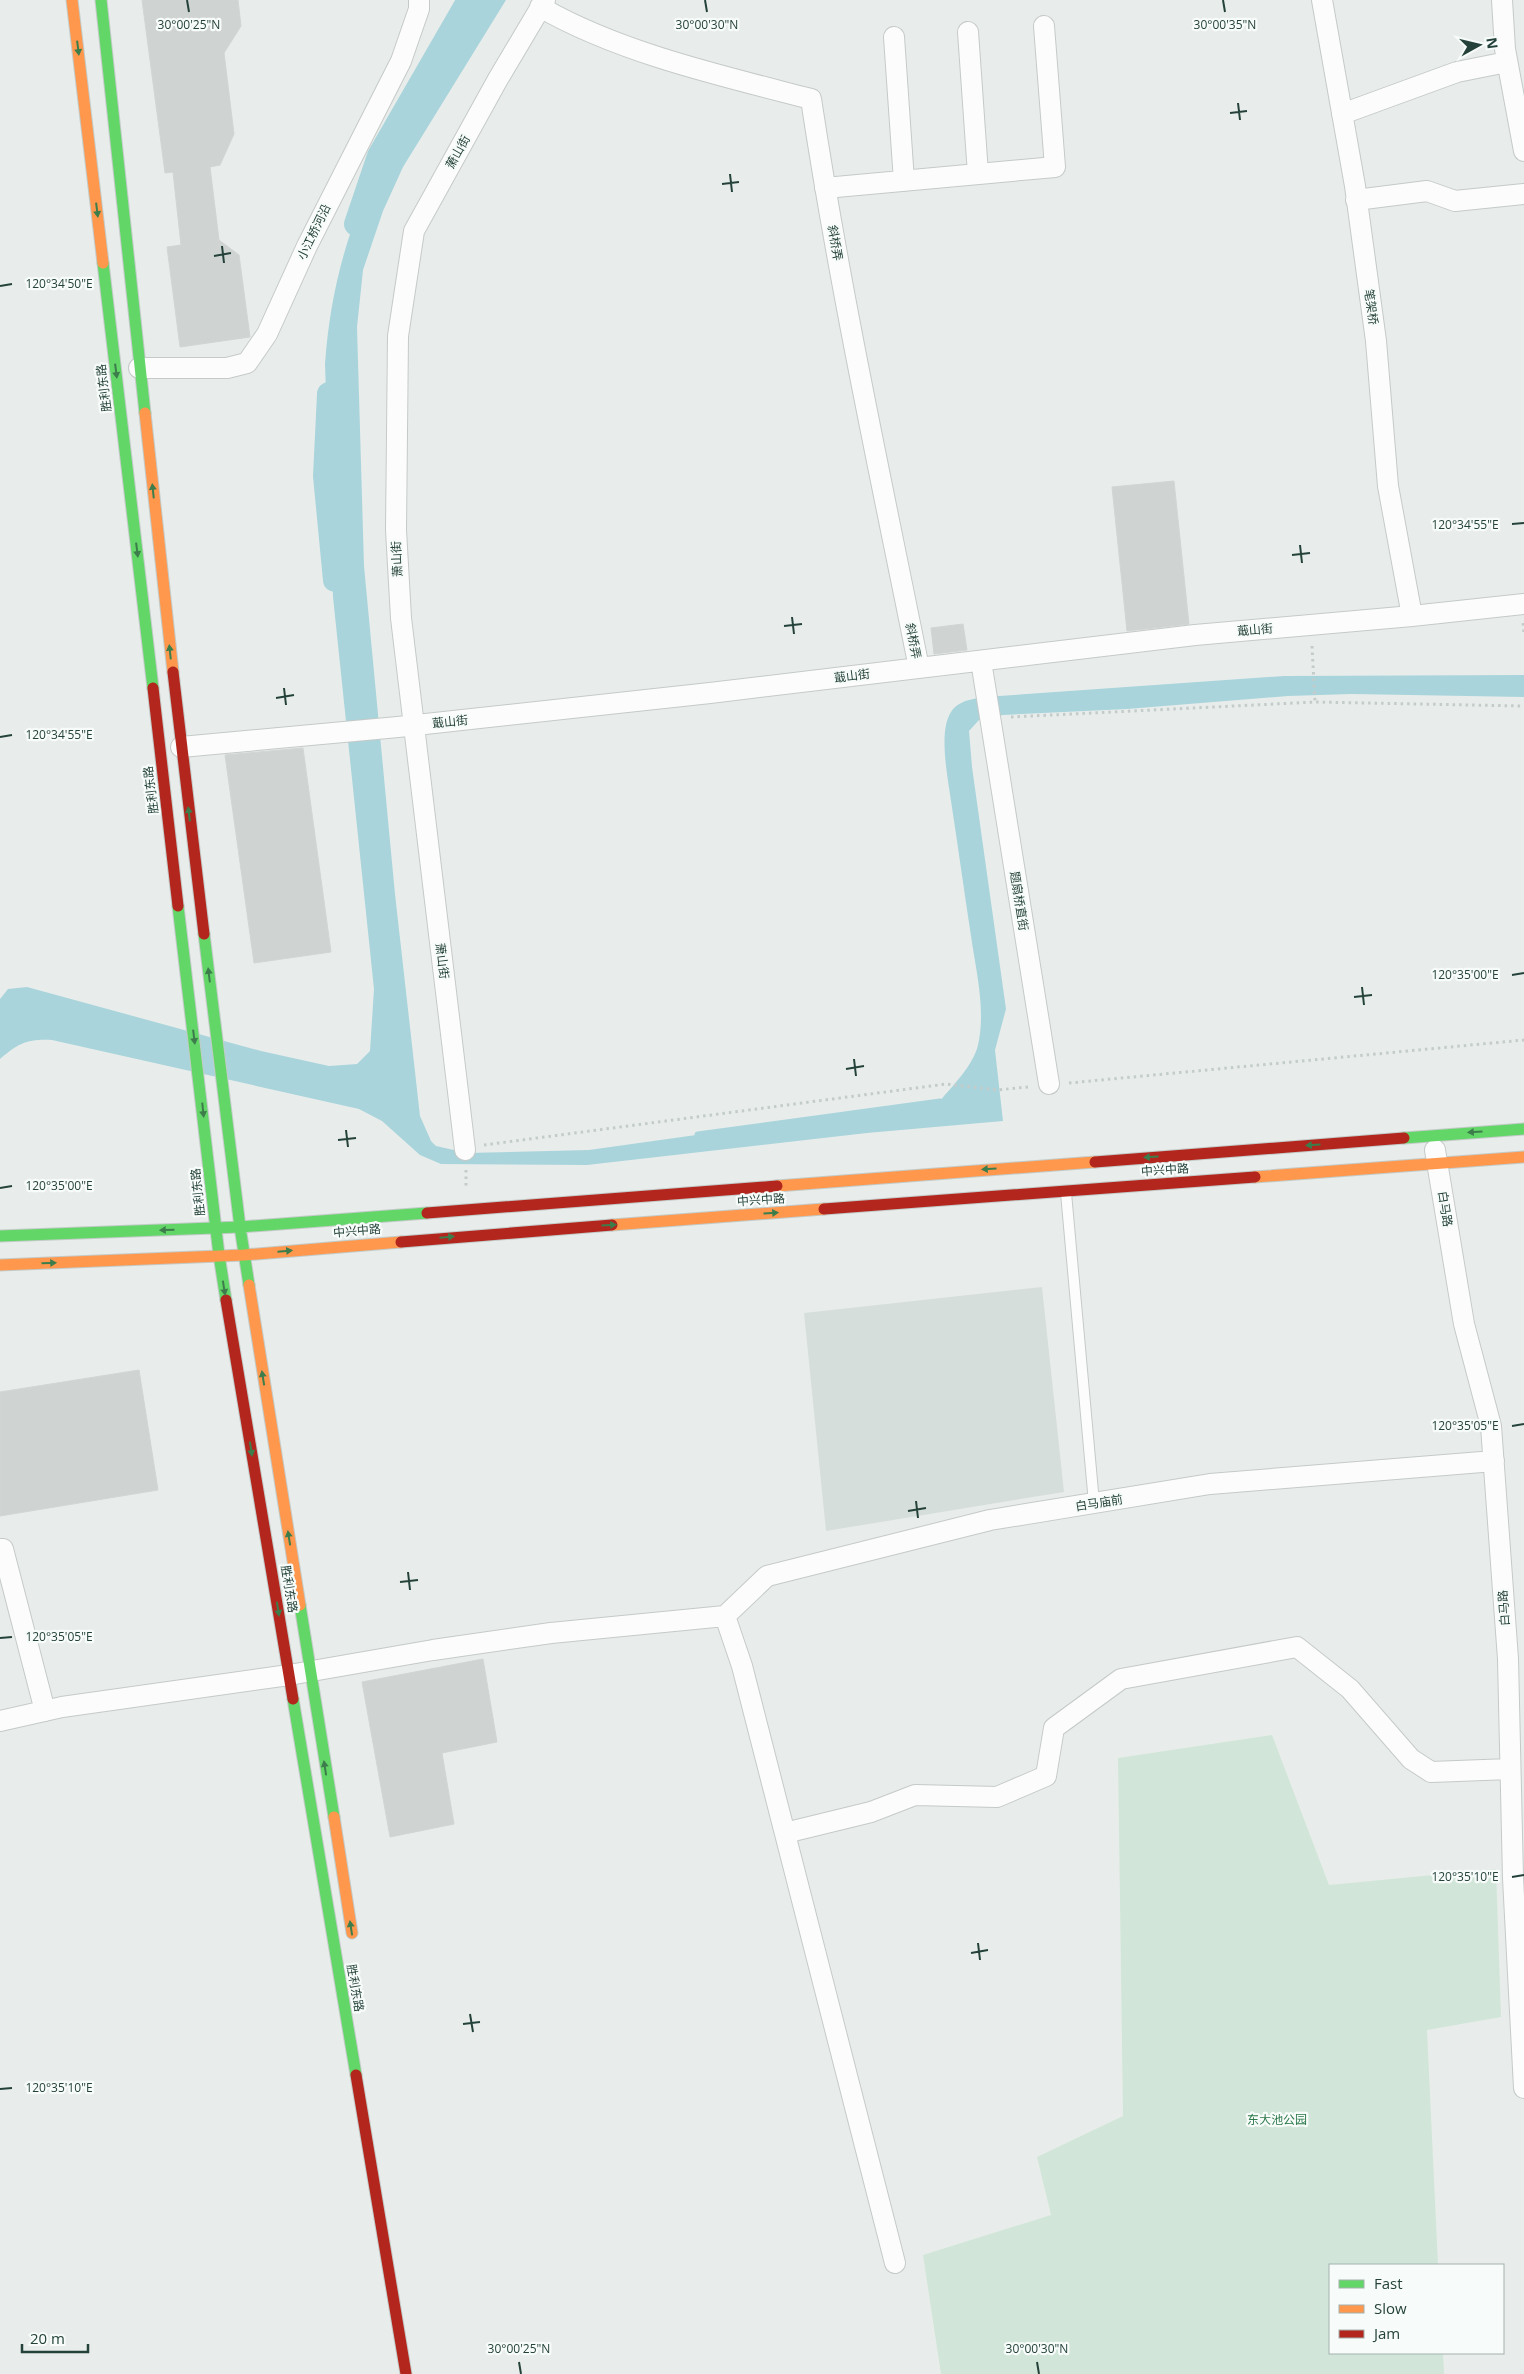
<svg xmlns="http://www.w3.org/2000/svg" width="1524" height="2374" font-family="'Open Sans','Noto Sans SC',sans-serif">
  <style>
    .built { fill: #d6dedb }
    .green { fill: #d1e6d8 }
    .water { fill: #a9d4db }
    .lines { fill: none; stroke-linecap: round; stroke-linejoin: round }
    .stream { stroke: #a9d4db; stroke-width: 7 }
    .canal { stroke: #a9d4db; stroke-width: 24 }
    .building { fill: #cfd4d2; stroke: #d1d6d4 }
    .lane-casing { stroke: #c5cac8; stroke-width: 12 }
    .street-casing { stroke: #c5cac8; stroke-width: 22 }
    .fast-casing { stroke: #c3cbc8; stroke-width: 13 }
    .slow-casing { stroke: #c3cbc8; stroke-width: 13 }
    .jam-casing { stroke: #c3cbc8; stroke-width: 13 }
    .path { stroke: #c3ccca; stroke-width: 3; stroke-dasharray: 2.5 4; stroke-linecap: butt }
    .lane { stroke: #fcfcfc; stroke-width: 10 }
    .street { stroke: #fcfcfc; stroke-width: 20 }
    .fast { stroke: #63d668; stroke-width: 11 }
    .slow { stroke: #ff974d; stroke-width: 11 }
    .jam { stroke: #b3261e; stroke-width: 11 }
    .oneway { fill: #3d7d4c }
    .ticks { fill: none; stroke: #24423a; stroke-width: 2 }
    .labels { text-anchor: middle; stroke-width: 4.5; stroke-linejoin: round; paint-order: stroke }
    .street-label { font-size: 12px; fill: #24423a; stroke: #f7fbf9 }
    .park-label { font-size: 12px; fill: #2d7a4b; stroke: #f7fbf9 }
    .ticks-label { font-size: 12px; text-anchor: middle; fill: #24423a; stroke: #f7fbf9; stroke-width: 4.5; stroke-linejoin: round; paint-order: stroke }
  </style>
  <rect width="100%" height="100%" fill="#e8edeb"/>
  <path class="built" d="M1042 1287 1064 1492 826 1531 804 1313Z"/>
  <path class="green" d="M1272 1735 1329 1885 1496 1869 1501 2017 1427 2030 1438 2265H1330V2353H1443L1444 2374H941L923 2255 1051 2215 1037 2157 1123 2116 1118 1758Z"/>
  <path class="water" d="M468 0H506L403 167 383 211 363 270 357 327 364 566 395 894 420 1116 431 1141 436 1146 467 1153 589 1150 940 1101C953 1085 973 1066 978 1045 986 1010 976 971 971 936 964 891 958 846 951 801 948 778 938 732 951 712 961 697 982 698 999 696L1284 676 1524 675V697L1352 694 1288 696 1127 709 1003 715 979 720 969 731 972 767 1006 1009 995 1050 1003 1121 867 1133 587 1165 441 1164 420 1155 382 1121 359 1109 52 1040C27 1039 19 1043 0 1059V999L8 989 27 987 261 1051 329 1066 357 1064 370 1051 374 989 333 597 325 364C329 308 340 258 360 206Z"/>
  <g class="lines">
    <path class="stream" d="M698 1135 940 1102"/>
    <path class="canal" d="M356 224 379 156 469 0
      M329 394 325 476 335 580"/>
  </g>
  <path class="building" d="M142 0H238L241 26 224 53 234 134 220 165 210 167 219 240 239 255 250 337 180 347 167 247 181 245 173 172 165 173Z
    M1174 481 1189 624 1127 631 1112 487Z
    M963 624 967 650 934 654 931 628Z
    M303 748 331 952 254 963 225 755Z
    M139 1370 158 1490 0 1516V1392Z
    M483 1659 497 1742 442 1753 454 1824 390 1837 362 1682Z"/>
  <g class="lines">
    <g class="lane-casing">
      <path id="lane" d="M1066 1193 1094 1503"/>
    </g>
    <g class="street-casing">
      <path id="street" d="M1322 0 1355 186 1376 341 1388 486 1412 616
        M1502 0 1505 49 1524 151
        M540 7C620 53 722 76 811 99 840 290 881 479 919 668
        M968 32 978 174
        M894 37 904 181
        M1342 114 1457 72 1507 62
        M825 188 1055 167 1044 26
        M1356 200 1427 191 1455 201 1524 194
        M139 368H227L247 363 267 334 307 246 401 61 419 9V0
        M981 661 1049 1084
        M181 747 398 727 710 693 1195 635 1412 616 1524 604
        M465 1150 401 618 396 530 398 336 414 231 498 79 545 0
        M1435 1150 1464 1324 1491 1426 1508 1659 1513 1878 1524 2088
        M0 1549H3L45 1711
        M725 1616 767 1576 990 1520 1210 1484 1494 1461
        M0 1721 62 1707 289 1675 433 1650 551 1633 725 1616 742 1666 895 2263
        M785 1833 871 1812 915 1795 997 1797 1046 1776 1054 1728 1121 1679 1297 1647 1350 1689 1411 1759 1431 1772 1510 1769"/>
    </g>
    <g class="fast-casing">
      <path id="fast" d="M101 0 145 413
        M103 263 153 688
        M178 906 219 1255 226 1300
        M204 934 240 1227 249 1285
        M1404 1138 1524 1129
        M0 1236 240 1227 427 1213
        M300 1605 334 1817
        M293 1699 356 2075"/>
    </g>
    <g class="slow-casing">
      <path id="slow" d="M72 0 103 263
        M145 413 173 672
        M1255 1177 1524 1157
        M777 1186 1095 1162
        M612 1225 824 1209
        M0 1265 244 1255 401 1242
        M249 1285 300 1605
        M334 1817 352 1933"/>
    </g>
    <g class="jam-casing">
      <path id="jam" d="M173 672 204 934
        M153 688 178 906
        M1095 1162 1404 1138
        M824 1209 1255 1177
        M427 1213 777 1186
        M401 1242 612 1225
        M226 1300 293 1699
        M356 2075 406 2374"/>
    </g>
    <path class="path" d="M1523 623 1524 633
      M1312 646 1315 702
      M1011 717 1315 702 1524 706
      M1069 1083 1524 1040
      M484 1145 946 1084 997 1090 1028 1087
      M466 1170V1186"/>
    <use href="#lane" class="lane"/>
    <use href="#street" class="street"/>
    <use href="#fast" class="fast"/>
    <use href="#slow" class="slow"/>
    <use href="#jam" class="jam"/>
  </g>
  <defs><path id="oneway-solid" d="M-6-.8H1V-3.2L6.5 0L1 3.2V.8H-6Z" transform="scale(1.25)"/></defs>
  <g class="oneway">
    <use href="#oneway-solid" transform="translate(78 48) rotate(83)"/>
    <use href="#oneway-solid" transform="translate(97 210) rotate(83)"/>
    <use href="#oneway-solid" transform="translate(116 371) rotate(83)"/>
    <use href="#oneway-solid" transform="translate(153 491) rotate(-96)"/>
    <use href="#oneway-solid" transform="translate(137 550) rotate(83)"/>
    <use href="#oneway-solid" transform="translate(170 652) rotate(-96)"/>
    <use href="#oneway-solid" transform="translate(189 814) rotate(-97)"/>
    <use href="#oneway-solid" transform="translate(209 975) rotate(-97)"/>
    <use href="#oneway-solid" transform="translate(194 1037) rotate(83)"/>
    <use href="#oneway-solid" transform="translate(203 1110) rotate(84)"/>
    <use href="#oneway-solid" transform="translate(1475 1132) rotate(176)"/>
    <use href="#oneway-solid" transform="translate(1313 1145) rotate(176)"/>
    <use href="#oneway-solid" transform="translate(1151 1157) rotate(176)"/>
    <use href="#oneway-solid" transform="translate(989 1169) rotate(176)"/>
    <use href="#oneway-solid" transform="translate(771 1213) rotate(-4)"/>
    <use href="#oneway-solid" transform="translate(609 1225) rotate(-4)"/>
    <use href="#oneway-solid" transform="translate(167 1230) rotate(178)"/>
    <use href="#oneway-solid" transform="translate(447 1237) rotate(-5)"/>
    <use href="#oneway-solid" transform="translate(285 1251) rotate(-5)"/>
    <use href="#oneway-solid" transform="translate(49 1263) rotate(-2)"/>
    <use href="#oneway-solid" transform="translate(224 1288) rotate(81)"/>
    <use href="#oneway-solid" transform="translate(263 1378) rotate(-99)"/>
    <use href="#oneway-solid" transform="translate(251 1449) rotate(81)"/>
    <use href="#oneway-solid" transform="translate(289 1538) rotate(-99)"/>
    <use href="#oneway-solid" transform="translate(278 1609) rotate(81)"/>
    <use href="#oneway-solid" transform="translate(325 1768) rotate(-99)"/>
    <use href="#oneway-solid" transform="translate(351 1928) rotate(-99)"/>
  </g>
  <path class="ticks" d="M187 0 189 12M705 0 707 12M1223 0 1225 12M1238 103 1240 120M1230 113 1247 111M730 174 732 192M722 184 739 182M222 246 224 263M214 256 231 253M0 286 12 284M1512 524 1524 523M1300 545 1302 563M1292 555 1310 553M792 617 794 634M784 626 802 624M284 688 286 705M276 698 294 695M0 737 12 735M1512 975 1524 973M1362 987 1364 1005M1354 997 1372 995M854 1059 856 1076M846 1069 864 1066M346 1130 348 1147M338 1140 356 1138M0 1188 12 1186M1512 1426 1524 1424M916 1501 918 1518M908 1511 926 1508M408 1572 410 1590M400 1582 418 1580M0 1638 12 1637M1512 1877 1524 1875M978 1943 980 1960M971 1953 988 1950M470 2014 473 2032M463 2024 480 2022M0 2089 12 2088M519 2362 521 2374M1037 2362 1039 2374"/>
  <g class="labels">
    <g class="street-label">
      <text transform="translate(458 152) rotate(-61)" y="4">萧山街</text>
      <text transform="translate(314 232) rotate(-64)" y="4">小江桥河沿</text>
      <text transform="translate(835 243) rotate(80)" y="4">斜桥弄</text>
      <text transform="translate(1371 307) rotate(82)" y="4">笔架桥</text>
      <text transform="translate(104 388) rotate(-97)" y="4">胜利东路</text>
      <text transform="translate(397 559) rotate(-93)" y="4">萧山街</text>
      <text transform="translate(1255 630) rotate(-5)" y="4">蕺山街</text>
      <text transform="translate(913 641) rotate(79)" y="4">斜桥弄</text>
      <text transform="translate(852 676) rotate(-7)" y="4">蕺山街</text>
      <text transform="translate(450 722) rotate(-6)" y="4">蕺山街</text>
      <text transform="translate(151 790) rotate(-97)" y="4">胜利东路</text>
      <text transform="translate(1019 901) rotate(81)" y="4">题扇桥直街</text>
      <text transform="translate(442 961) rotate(83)" y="4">萧山街</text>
      <text transform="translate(1165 1170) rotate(-4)" y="4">中兴中路</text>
      <text transform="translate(198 1192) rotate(-96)" y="4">胜利东路</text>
      <text transform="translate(761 1200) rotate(-4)" y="4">中兴中路</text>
      <text transform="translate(1445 1209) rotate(81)" y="4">白马路</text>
      <text transform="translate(357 1231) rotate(-5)" y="4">中兴中路</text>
      <text transform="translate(1099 1503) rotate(-9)" y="4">白马庙前</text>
      <text transform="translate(289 1589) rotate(81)" y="4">胜利东路</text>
      <text transform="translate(1504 1608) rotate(-94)" y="4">白马路</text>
      <text transform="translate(355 1988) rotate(80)" y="4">胜利东路</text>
    </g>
    <g class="park-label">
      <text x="1277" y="2124">东大池公园</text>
    </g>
  </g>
  <g class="ticks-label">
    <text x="189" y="29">30°00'25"N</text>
    <text x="707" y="29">30°00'30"N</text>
    <text x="1225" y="29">30°00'35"N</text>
    <text x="59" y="288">120°34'50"E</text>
    <text x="1465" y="529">120°34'55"E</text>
    <text x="59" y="739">120°34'55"E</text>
    <text x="1465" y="979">120°35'00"E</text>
    <text x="59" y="1190">120°35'00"E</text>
    <text x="1465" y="1430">120°35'05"E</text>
    <text x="59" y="1641">120°35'05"E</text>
    <text x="1465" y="1881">120°35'10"E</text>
    <text x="59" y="2092">120°35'10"E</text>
    <text x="519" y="2353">30°00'25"N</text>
    <text x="1037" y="2353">30°00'30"N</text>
  </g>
  <rect x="1329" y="2264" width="175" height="90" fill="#f7fbf9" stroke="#a3b1ad"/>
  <rect x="1339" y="2280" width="25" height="8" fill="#63d668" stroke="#a3b1ad"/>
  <text x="1374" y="2289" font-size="15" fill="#24423a">Fast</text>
  <rect x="1339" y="2305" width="25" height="8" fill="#ff974d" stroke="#a3b1ad"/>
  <text x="1374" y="2314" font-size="15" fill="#24423a">Slow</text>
  <rect x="1339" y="2330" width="25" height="8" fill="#b3261e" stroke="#a3b1ad"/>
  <text x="1374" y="2339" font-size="15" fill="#24423a">Jam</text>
  <g transform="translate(1479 45) rotate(82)" stroke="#f7fbf9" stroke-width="4" paint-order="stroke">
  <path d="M0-4L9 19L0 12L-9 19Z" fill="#24423a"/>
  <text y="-8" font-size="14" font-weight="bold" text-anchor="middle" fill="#24423a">N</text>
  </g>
  <path d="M22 2344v8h66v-8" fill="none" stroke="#24423a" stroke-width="2.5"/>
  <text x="30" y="2344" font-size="15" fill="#24423a" stroke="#f7fbf9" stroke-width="4" paint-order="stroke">20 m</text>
</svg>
